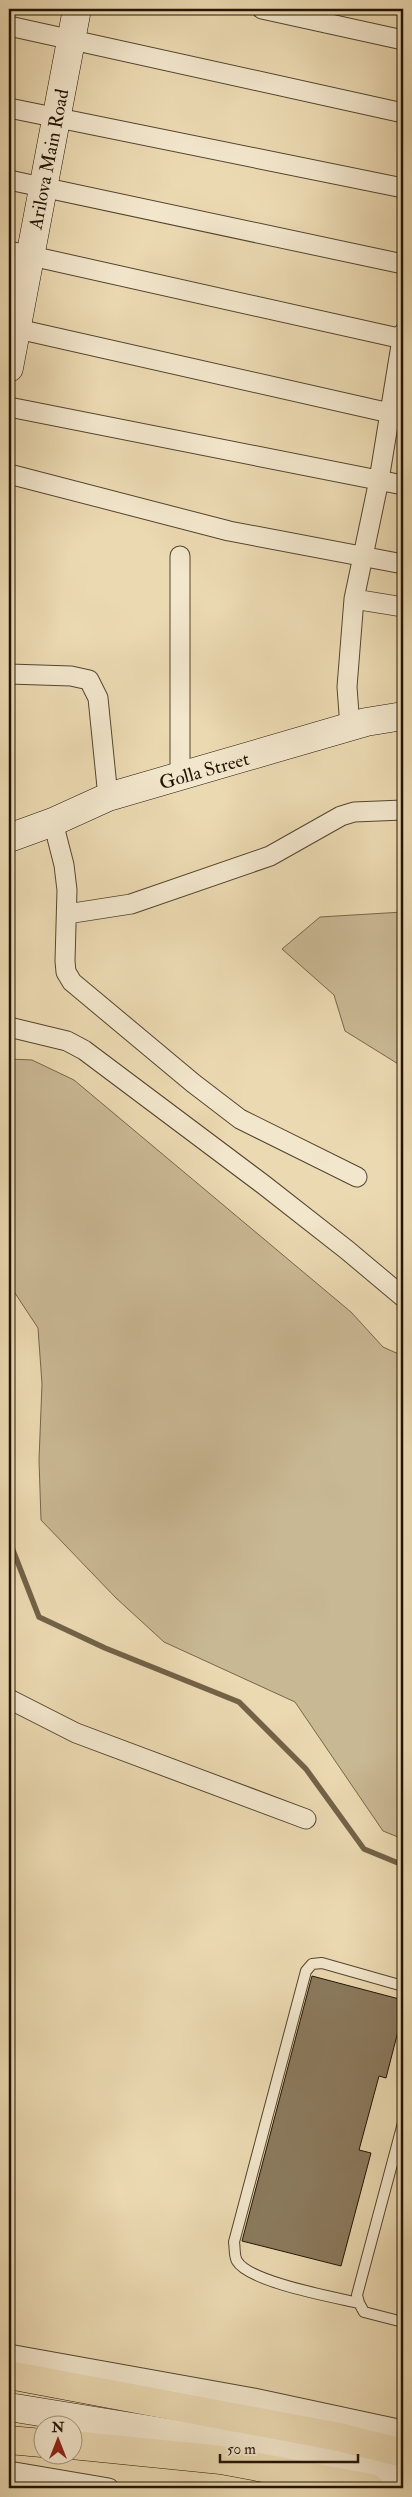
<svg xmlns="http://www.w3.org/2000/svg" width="412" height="2497" font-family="'IM FELL Double Pica',serif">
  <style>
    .green { fill: #c9b894; stroke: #76664c }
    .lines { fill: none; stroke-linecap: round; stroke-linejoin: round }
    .stream { stroke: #726248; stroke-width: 5.5 }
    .building { fill: #8b7a5e; stroke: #221404 }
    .lane-casing { stroke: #54452f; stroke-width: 12 }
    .street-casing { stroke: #54452f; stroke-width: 21 }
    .secondary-casing { stroke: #221404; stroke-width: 29 }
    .primary-casing { stroke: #221404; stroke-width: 29 }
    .lane { stroke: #f2e6cc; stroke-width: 10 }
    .street { stroke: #f2e6cc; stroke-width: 19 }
    .secondary { stroke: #f2e6cc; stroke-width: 28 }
    .primary { stroke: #ebd9b1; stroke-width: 28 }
    .labels { text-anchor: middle; stroke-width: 4; stroke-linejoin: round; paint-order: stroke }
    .street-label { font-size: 19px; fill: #221404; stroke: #f2e6cc }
  </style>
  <rect width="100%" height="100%" fill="#ebd9b1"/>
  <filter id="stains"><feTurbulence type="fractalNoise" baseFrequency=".004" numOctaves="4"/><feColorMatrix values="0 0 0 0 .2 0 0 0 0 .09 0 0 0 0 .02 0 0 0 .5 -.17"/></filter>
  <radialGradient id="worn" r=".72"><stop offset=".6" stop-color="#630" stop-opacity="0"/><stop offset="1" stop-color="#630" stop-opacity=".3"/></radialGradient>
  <path class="green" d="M403 912V1067L345 1031 334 995 282 949 320 917Z
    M9 1059 32 1060 74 1080 351 1312 383 1347 403 1356V1839L383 1831 295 1702 164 1642 116 1598 41 1520 39 1460 42 1384 38 1328 9 1284Z"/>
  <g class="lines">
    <path class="stream" d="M9 1540 39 1617 105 1648 239 1702 306 1769 364 1849 403 1865"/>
  </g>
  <path class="building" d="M312 1976 403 2000V2012L386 2078 379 2076 359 2150 371 2153 341 2266 242 2241Z"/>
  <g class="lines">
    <g class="lane-casing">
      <path id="lane" d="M403 2123 357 2295 359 2303 364 2312 403 2322
        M359 2303C333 2297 249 2282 237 2261 234 2256 235 2248 234 2242L306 1971 312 1964 322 1963 403 1986"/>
    </g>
    <g class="street-casing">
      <path id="street" d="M262 9 403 40
        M9 26 403 113
        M9 108 403 188
        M9 180 403 264
        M9 251 403 339
        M9 327 403 416
        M9 407 403 485
        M9 474 229 531 403 564
        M354 599 403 607
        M9 674 71 676 89 680 98 698 108 797
        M350 727 347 687 354 599 379 480 403 333
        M180 778V556
        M53 822 64 865 67 890 65 961 66 972 72 982 193 1083 240 1119 357 1177
        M67 914 131 904 270 856 341 816 354 812 403 810
        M9 1027 67 1041 84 1050 264 1185 347 1250 403 1297
        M9 1699 76 1733 306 1819
        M9 2354 254 2398 403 2430
        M9 2471 109 2488"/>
    </g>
    <g class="secondary-casing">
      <path id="secondary" d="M9 368 77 9
        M9 838 53 822 108 797 366 722 403 716
        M9 2407 328 2459 403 2477"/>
    </g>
    <g class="primary-casing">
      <path id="primary" d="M9 2375 339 2437 403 2453
        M9 2440 42 2443
        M72 2445 221 2460 370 2488"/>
    </g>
    <use href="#lane" class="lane"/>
    <use href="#street" class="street"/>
    <use href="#secondary" class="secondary"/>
    <use href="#primary" class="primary"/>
  </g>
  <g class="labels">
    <g class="street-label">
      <text transform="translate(48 159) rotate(-79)" y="7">Arilova Main Road</text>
      <text transform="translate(204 770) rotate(-16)" y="7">Golla Street</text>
    </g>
  </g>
  <rect width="412" height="2497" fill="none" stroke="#ebd9b1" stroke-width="30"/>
  <rect x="10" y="10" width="392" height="2477" fill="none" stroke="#221404" stroke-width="2.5"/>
  <rect x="15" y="15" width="382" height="2467" fill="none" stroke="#221404"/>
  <g transform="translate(58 2440)"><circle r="24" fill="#f2e6cc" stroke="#9f927c"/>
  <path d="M0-4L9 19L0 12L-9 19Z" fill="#8f2418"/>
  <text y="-8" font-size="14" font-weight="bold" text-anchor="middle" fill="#221404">N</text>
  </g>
  <path d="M220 2454v8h138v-8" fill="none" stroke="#221404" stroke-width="2.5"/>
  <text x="227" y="2454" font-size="15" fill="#221404" stroke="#f2e6cc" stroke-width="4" paint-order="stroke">50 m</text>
  <rect width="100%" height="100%" filter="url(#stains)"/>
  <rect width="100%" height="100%" fill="url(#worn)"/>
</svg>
